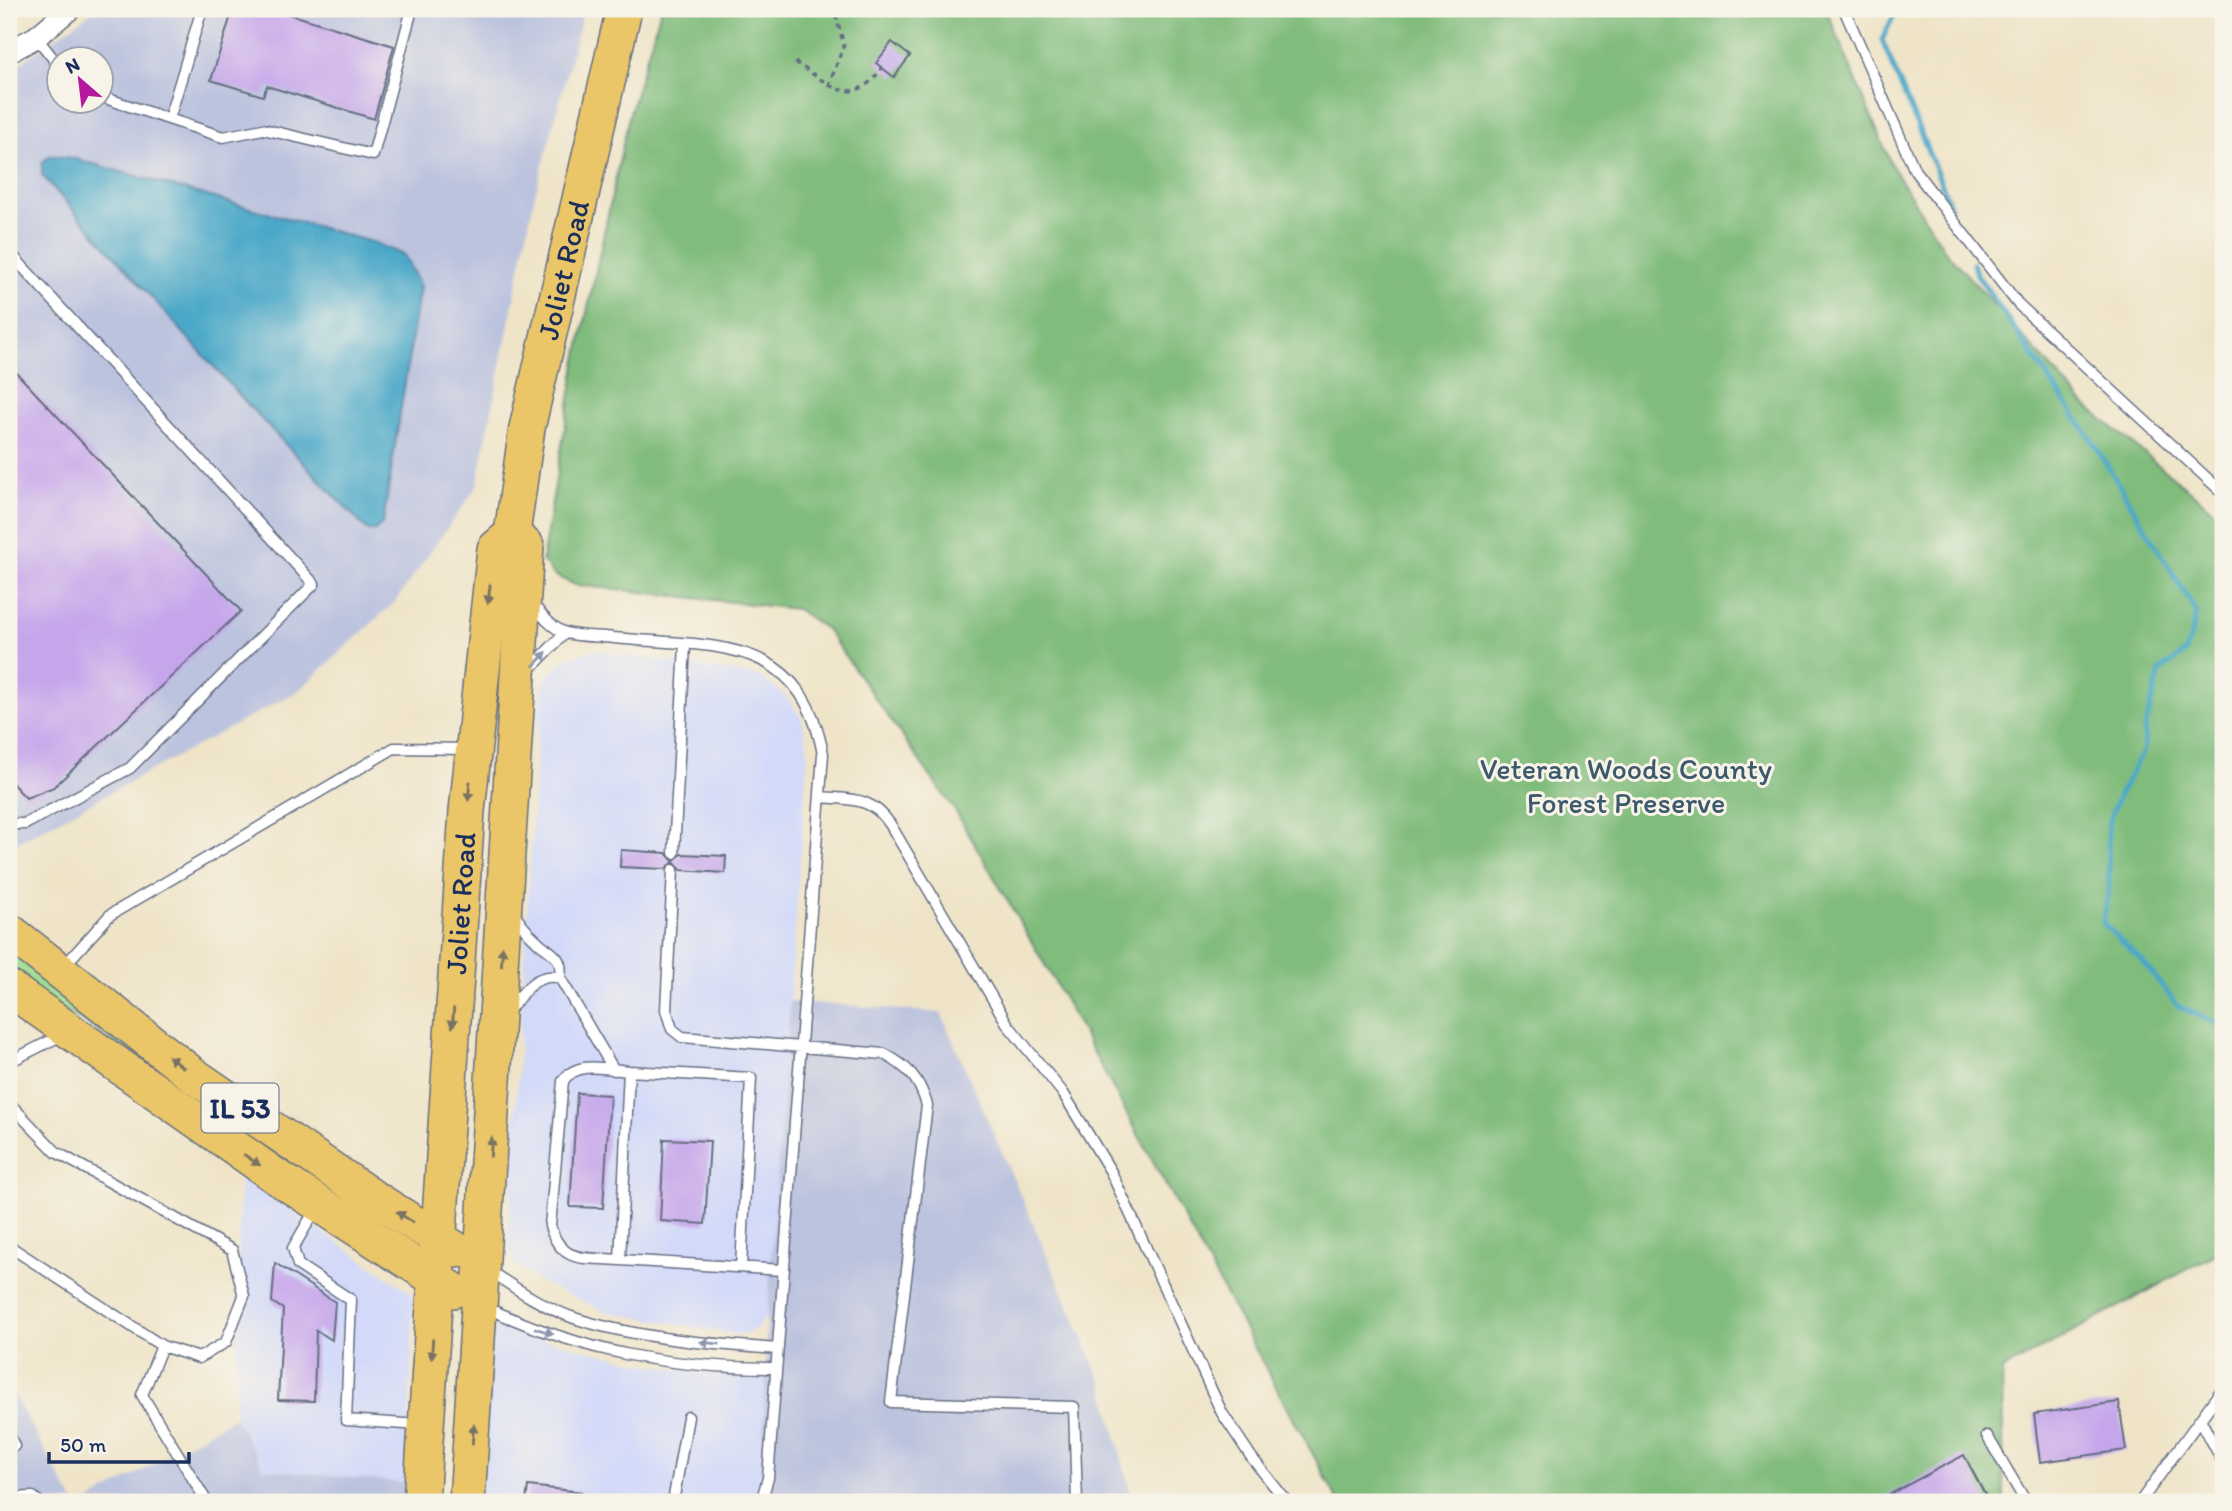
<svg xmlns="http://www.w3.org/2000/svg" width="2232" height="1511" font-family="Itim,sans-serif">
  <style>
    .built { fill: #d2d9f9 }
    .industrial { fill: #bcc3de; fill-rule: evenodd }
    .green { fill: #a0dd92; stroke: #5e8678; stroke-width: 2 }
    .forest { fill: #80bc7c; stroke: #4e766d; stroke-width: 2 }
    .water { fill: #49a7c8; stroke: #326b93; stroke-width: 2 }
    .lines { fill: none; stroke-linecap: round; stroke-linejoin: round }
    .stream { stroke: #49a7c8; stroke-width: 5 }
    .building { fill: #c5a6eb }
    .service-casing { stroke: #656e83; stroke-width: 13 }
    .minor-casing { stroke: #656e83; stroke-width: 24 }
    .primary-casing { stroke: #656e83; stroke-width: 38 }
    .path { stroke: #656e83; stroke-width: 3.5; stroke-dasharray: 5 5; stroke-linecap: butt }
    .service { stroke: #fff; stroke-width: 10 }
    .minor { stroke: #fff; stroke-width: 21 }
    .primary { stroke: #ebc669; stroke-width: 35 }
    .oneway { fill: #797363 }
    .oneway2 { fill: #8d97ae }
    .labels { text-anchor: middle; stroke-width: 6; stroke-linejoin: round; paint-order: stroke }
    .shield { fill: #f7f3e8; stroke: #5d6a87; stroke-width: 2 }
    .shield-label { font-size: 28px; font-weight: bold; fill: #1b2f5e }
    .street-label { font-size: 30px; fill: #1b2f5e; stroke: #f7f3e8 }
    .park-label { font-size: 30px; fill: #3c5a6b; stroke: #f7f3e8 }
  </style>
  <rect width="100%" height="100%" fill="#f7f3e8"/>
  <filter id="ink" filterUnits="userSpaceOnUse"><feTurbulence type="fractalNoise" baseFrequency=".0143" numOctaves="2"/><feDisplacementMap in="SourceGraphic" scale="14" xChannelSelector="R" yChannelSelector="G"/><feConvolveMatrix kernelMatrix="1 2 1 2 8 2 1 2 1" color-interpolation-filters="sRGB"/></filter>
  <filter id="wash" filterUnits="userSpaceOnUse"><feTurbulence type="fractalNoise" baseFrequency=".00686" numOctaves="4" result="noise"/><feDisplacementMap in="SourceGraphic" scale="28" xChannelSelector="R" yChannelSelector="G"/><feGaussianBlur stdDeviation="1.57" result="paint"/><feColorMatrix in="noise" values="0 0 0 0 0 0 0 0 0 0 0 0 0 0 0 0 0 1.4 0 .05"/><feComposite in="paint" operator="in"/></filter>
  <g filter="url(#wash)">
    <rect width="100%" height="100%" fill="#efe4c8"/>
    <path class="built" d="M593 650 759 676 787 697 802 719 808 751 767 1315 757 1329 741 1335 607 1312 540 1282 515 1263 508 1247 539 710 544 680 564 660Z
      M240 1175 414 1295 406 1483 264 1469 235 1417Z
      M486 1313 545 1340 644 1364 704 1373H768L762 1481 754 1502H467Z"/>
    <path class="industrial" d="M96 9H584L534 198 477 486 395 602 298 691 9 847V71ZM60 60H102V102H60Z
      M790 1001 941 1013 1102 1382 1133 1502H754L762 1481 767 1315Z
      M9 1387 74 1502H9Z
      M235 1417 264 1469 406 1483 403 1502H88Z"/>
    <path class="green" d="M9 946 209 1104 9 974Z"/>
    <path class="forest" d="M661 9H1826L1892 166 1946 252 2085 405 2223 518V1250L2002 1370 2004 1502H1339L1055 982 956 812 826 629 797 609 575 585 554 575 542 560 576 364 629 116Z"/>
    <path class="water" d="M50 156 72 158 375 243 404 255 420 286 383 522 375 531 367 530 250 407 42 175V163Z"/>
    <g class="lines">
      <path class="stream" d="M1897 9 1882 40 1951 207
        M1973 264 1977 275 2093 442 2197 613 2186 652 2160 671 2145 728 2144 750 2118 797 2108 824 2109 889 2103 923 2143 962 2178 1006 2223 1026"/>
    </g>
    <g id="blocks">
      <path class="building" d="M233 9H291L289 14 394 46 374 119 267 86 263 96 211 80Z
        M892 42 910 56 894 77 876 63Z
        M9 365 241 611 54 787 26 798 9 780Z
        M621 850 666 853 673 861 682 854 726 856 725 873 681 870 674 862 665 869 620 867Z
        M577 1093 610 1095 603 1208 570 1207Z
        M664 1139 710 1141 705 1224 660 1221Z
        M275 1263 335 1302 332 1340 316 1330 314 1401 278 1400 283 1309 272 1302Z
        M2119 1402 2126 1450 2040 1462 2034 1414Z
        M1964 1455 1989 1502H1875Z
        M528 1486 581 1492 580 1502H526Z"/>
    </g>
  </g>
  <g filter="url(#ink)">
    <use href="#blocks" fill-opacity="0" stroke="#656e83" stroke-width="2"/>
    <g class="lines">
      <g class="service-casing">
        <path id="service" d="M1844 9 1915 171 2018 304 2223 493
          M36 37 60 67
          M102 97 223 137 263 129 373 155 412 9
          M169 119 202 9
          M9 252 314 584 130 768 25 824H9
          M530 601C539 612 552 629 566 633 581 637 599 636 614 638 715 648 800 633 823 754L768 1478 761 1502
          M528 671 565 633
          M820 797C851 800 871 796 890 824L1008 1025 1063 1093 1111 1172 1222 1413 1252 1458 1287 1502
          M674 853 685 645
          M673 870 666 1010 672 1029 682 1037 884 1054C908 1067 919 1078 927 1105L891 1402 1074 1407 1077 1502
          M513 912C519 922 527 932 535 939 549 954 564 954 560 978L614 1070
          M64 966 110 915 394 748 469 749
          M506 1014C521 996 534 971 560 978
          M9 1062 62 1035
          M9 1103 56 1152 232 1250 244 1296 226 1342 199 1358 162 1346 142 1395 207 1502
          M317 1207 293 1248 298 1265 351 1300 346 1420 420 1425
          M9 1246 162 1346
          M620 1260C585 1257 562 1265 550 1226L563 1081C577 1060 606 1069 629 1071
          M741 1267 751 1078 629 1071 620 1260 784 1270
          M488 1270C515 1288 546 1309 577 1319 641 1339 711 1344 778 1349
          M483 1306C582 1352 668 1368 776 1368
          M2201 1421 2223 1462
          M9 1435 14 1446 9 1448
          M1987 1436 2026 1502
          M9 1498 33 1497 39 1502
          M673 1502 688 1417
          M2140 1502 2223 1388"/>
      </g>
      <g class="minor-casing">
        <path id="minor" d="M9 52 36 37 70 9"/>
      </g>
      <g class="primary-casing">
        <g id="primary">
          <path d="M9 931 193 1075 369 1195 457 1250"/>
          <path d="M9 988 274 1175 453 1290"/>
          <path id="s1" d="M421 1502 467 811 495 549 512 534 527 428 624 9"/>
          <path d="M467 1502 526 546 512 534"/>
        </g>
      </g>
      <path class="path" d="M795 62 829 85 844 45 834 9
        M829 85C852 98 869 88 882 67"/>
      <use href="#service" class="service"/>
      <use href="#minor" class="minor"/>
      <use href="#primary" class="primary"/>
    </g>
    <defs><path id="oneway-solid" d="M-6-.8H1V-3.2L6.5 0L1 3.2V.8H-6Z" transform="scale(1.75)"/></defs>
    <g class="oneway">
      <use href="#oneway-solid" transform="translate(489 594) rotate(97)"/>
      <use href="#oneway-solid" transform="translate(469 791) rotate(95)"/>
      <use href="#oneway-solid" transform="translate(502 956) rotate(-87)"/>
      <use href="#oneway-solid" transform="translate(453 1018) rotate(94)"/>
      <use href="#oneway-solid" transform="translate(176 1062) rotate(-143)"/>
      <use href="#oneway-solid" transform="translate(491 1147) rotate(-86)"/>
      <use href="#oneway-solid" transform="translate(252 1160) rotate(34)"/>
      <use href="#oneway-solid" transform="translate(405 1217) rotate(-148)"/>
      <use href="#oneway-solid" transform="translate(432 1349) rotate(94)"/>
      <use href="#oneway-solid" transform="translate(473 1434) rotate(-86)"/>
    </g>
    <g class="oneway2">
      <use href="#oneway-solid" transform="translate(540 659) rotate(-47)"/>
      <use href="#oneway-solid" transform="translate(544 1331) rotate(18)"/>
      <use href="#oneway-solid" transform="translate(710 1343) rotate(-174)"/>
    </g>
  </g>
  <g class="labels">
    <rect class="shield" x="201.5" y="1083.5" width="77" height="49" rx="5"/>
    <g class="shield-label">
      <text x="240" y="1118">IL 53</text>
    </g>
    <g class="street-label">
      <text dy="10" stroke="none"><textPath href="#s1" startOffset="1248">Joliet Road</textPath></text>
      <text dy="10" stroke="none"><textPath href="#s1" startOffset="600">Joliet Road</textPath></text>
    </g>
    <g class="park-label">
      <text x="1626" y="779">Veteran Woods County<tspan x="1626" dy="34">Forest Preserve</tspan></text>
    </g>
  </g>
  <rect width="2232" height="1511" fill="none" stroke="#f7f3e8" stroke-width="35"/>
  <g transform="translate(80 80) rotate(332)"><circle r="33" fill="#f7f3e8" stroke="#9fa5b1" stroke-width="2"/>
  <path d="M0-5L12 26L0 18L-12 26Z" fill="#b5179e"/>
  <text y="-10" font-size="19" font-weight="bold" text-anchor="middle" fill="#1b2f5e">N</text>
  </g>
  <path d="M49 1452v10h140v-10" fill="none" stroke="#1b2f5e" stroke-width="3.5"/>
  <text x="60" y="1452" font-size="21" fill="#1b2f5e" stroke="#f7f3e8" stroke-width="5" paint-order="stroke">50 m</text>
</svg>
